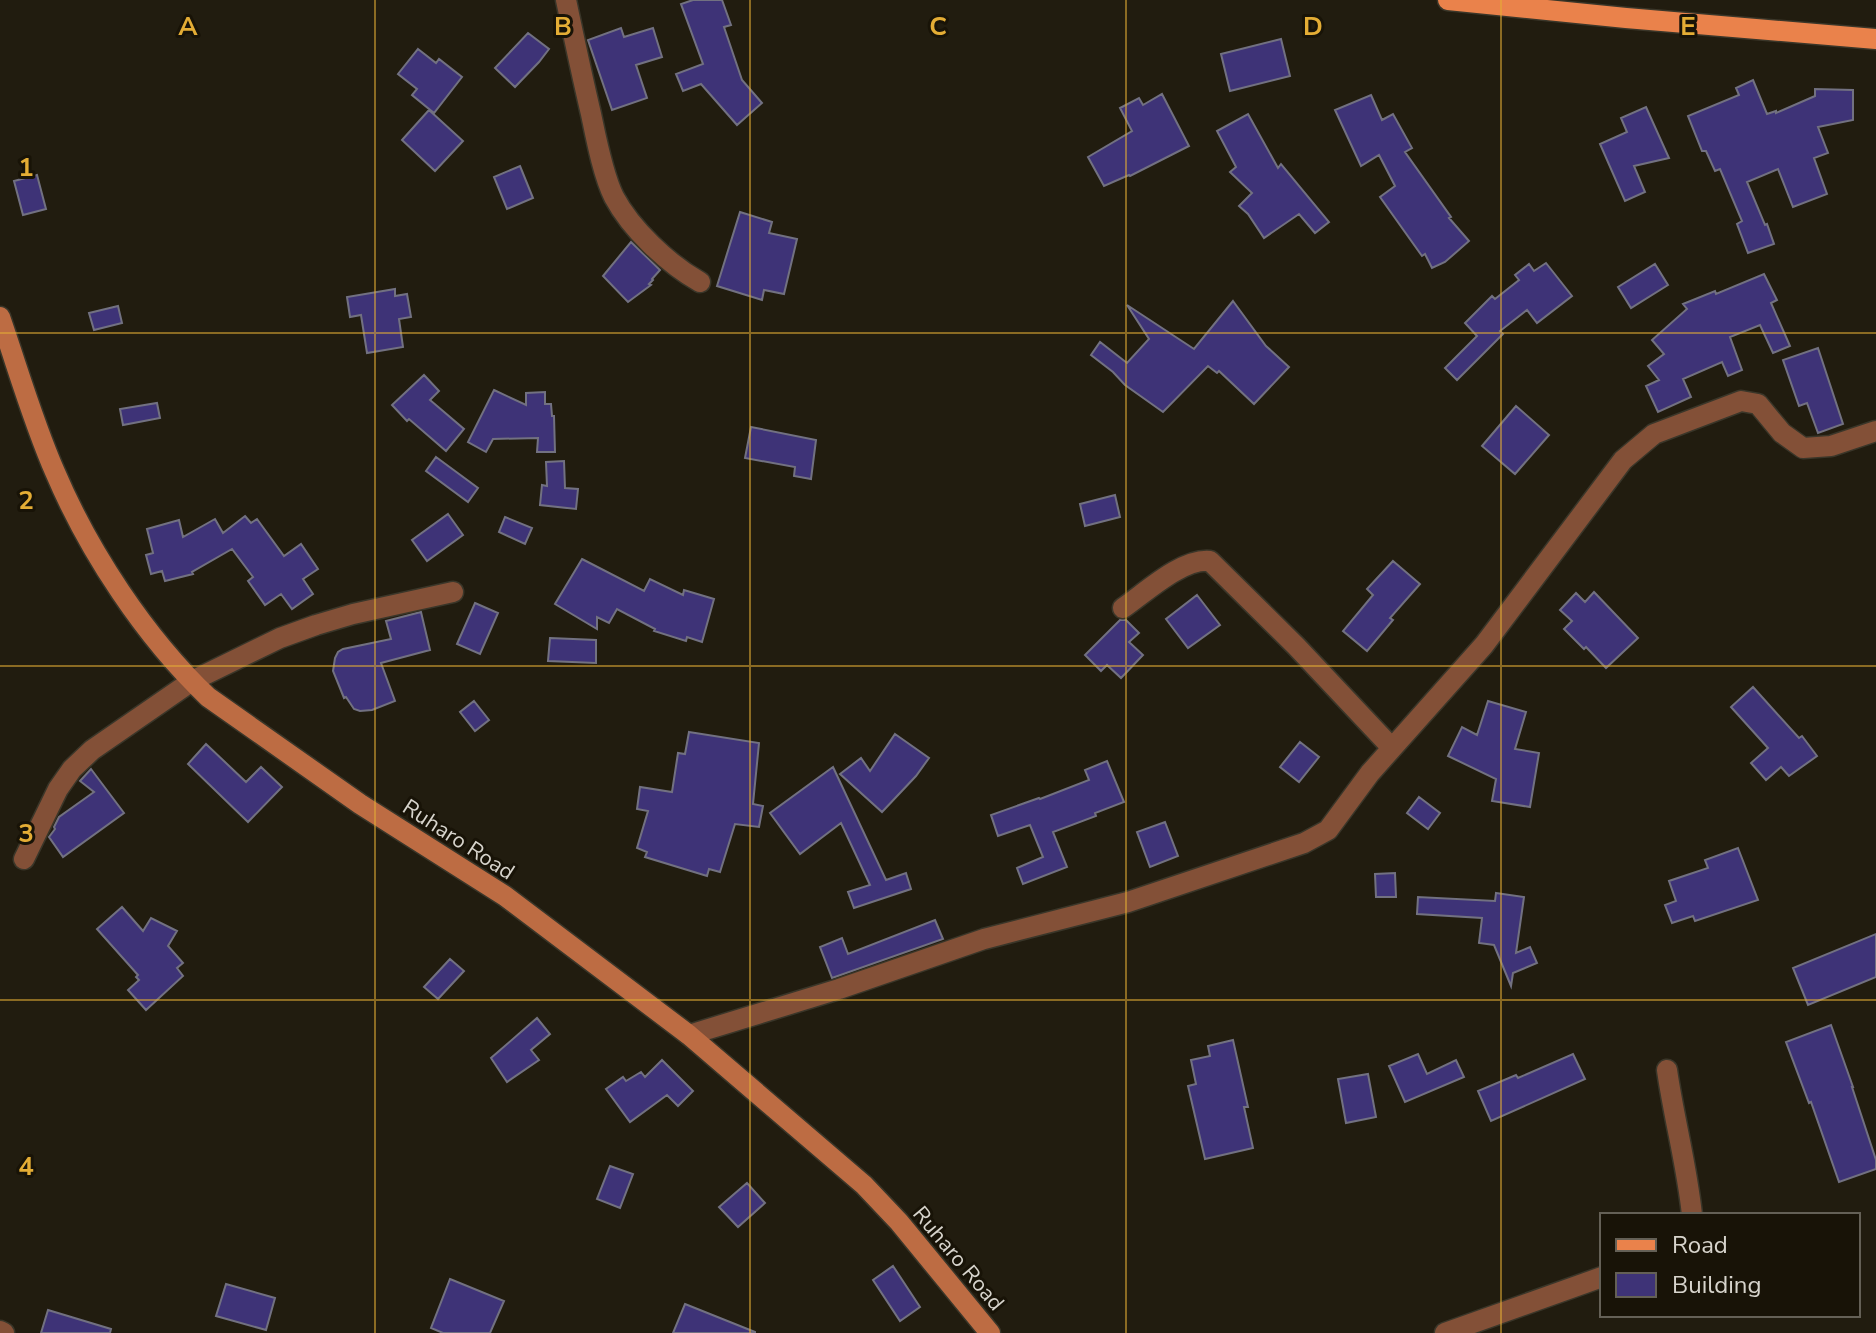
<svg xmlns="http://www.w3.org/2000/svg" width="1876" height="1333" font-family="'Nunito Sans',sans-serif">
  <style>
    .building { fill: #3e3377; stroke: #727181; stroke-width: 2 }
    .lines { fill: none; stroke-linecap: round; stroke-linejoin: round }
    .street-casing { stroke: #3a3629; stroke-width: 23 }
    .secondary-casing { stroke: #3a3629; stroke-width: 23 }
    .primary-casing { stroke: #3a3629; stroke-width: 23 }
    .street { stroke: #835037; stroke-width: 20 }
    .secondary { stroke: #bd6c43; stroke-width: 20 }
    .primary { stroke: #ea824b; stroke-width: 20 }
    .grid { fill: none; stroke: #e4ad35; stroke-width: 2; stroke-opacity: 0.55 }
    .labels { text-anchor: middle; stroke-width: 6; stroke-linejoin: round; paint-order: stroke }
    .street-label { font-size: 22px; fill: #d7d4cc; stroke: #181307 }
    .grid-label { font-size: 26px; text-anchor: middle; font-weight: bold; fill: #e4ad35; stroke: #181307; stroke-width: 6; stroke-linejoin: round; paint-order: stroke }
  </style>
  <rect width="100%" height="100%" fill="#211c0f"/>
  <path class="building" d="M693 0H722L731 25 724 27 742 80 762 103 737 125 701 84 683 91 676 74 703 64 681 4Z
    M621 28 624 37 653 28 662 57 636 65 647 98 612 110 588 40Z
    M528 33 549 49 539 62 515 87 495 68Z
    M1281 39 1290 76 1230 91 1221 54Z
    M418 49 436 63 439 59 462 77 434 113 412 95 417 89 398 74Z
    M1753 80 1767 114 1776 111V113L1815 96V89L1853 90V120L1818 127 1828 153 1814 158 1827 194 1793 207 1778 169 1747 182 1765 225 1767 224 1774 244 1748 253 1737 224 1742 221 1720 169 1715 171 1706 151H1702L1688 116 1739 95 1736 88Z
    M1162 94 1189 146 1130 176 1129 175 1104 186 1088 157 1132 131 1120 108 1139 98 1143 105Z
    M1371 95 1382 120 1393 114 1412 148 1405 152 1451 217 1449 218 1469 241 1445 262 1432 268 1425 254 1422 256 1380 197 1395 186 1379 155 1361 166 1335 110Z
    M1646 107 1669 158 1634 166 1645 192 1625 201 1600 144 1627 132 1621 118Z
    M429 110 463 141 435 171 402 140Z
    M1248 114 1278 168 1281 164 1329 222 1315 233 1299 214 1264 238 1248 214 1239 206 1252 193 1230 172 1236 167 1217 131Z
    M520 166 533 198 507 209 494 177Z
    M37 175 46 209 23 215 14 181Z
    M740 212 772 222 769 233 797 239 784 294 764 290 762 300 717 286Z
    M631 242 660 270 652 279 653 280 649 284 651 285 628 302 603 276Z
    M1546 263 1572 296 1537 323 1527 310 1500 331 1503 334 1457 380 1445 368 1477 336 1465 323 1492 296 1495 299 1519 280 1515 275 1529 264 1534 271Z
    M1655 264 1668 285 1631 308 1618 287Z
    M1764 274 1777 300 1771 303 1790 346 1773 353 1760 325 1730 337 1742 370 1728 376 1722 362 1683 379 1691 397 1658 412 1646 386 1659 380 1648 366 1664 354 1652 340 1687 309 1683 304 1715 291 1716 294Z
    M395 289V296L407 294 411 317 399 319 403 347 367 353 361 315 350 317 347 297Z
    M1233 301 1266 346 1289 367 1254 404 1219 371 1217 373 1208 366 1163 412 1125 385 1113 372 1091 355 1100 342 1127 363 1149 339 1127 305 1194 349Z
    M118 306 122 323 94 330 89 313Z
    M1818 348 1843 424 1818 433 1807 403 1799 406 1783 360Z
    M424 375 439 391 430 400 464 429 446 451 409 419 407 421 392 405Z
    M494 390 526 405V393L545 392V404H551L552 416H554L555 452H537L538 438 493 439 486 452 468 442Z
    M157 403 160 418 123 425 120 409Z
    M1516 406 1549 435 1515 474 1482 446Z
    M751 427 816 440 811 479 794 476 795 467 745 458Z
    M436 457 478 488 468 502 426 471Z
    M564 461 565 488 578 489 576 509 540 505 542 485 547 486 546 462Z
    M1115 495 1120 517 1085 526 1080 504Z
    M448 514 463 535 427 561 412 540Z
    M245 516 251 523 257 519 284 556 301 544 318 569 303 579 313 594 292 609 281 594 265 605 248 581 253 577 232 549 192 572 193 574 165 581 162 571 151 574 146 555 153 553 147 529 179 520 183 537 215 519 223 533Z
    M505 517 532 528 525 544 499 532Z
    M582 559 644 591 650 579 683 595 684 590 714 599 702 642 687 637 686 641 654 631 655 629 617 609 609 623 597 617V629L555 604Z
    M1393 561 1420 584 1390 618 1393 620 1367 651 1343 631 1373 595 1367 589Z
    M1594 592 1638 638 1606 668 1586 647 1584 649 1564 629 1572 621 1560 610 1576 593 1585 602Z
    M1197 595 1220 625 1188 648 1166 619Z
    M475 603 498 613 480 654 457 644Z
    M421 612 430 650 381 663 395 701 372 710 360 711 354 709 346 697 344 698 333 671 335 658 338 652 343 649 391 639 386 621Z
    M1120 620H1126L1139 633 1129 642 1143 655 1121 678 1107 665 1101 671 1085 655Z
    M550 638 596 640V663L548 661Z
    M1753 687 1799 738 1802 736 1817 756 1789 776 1781 767 1766 780 1751 763 1768 748 1731 707Z
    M474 701 489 720 475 731 460 712Z
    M1488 701 1526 712 1515 749 1539 753 1530 807 1492 801 1496 779 1448 756 1462 727 1477 735Z
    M689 732 759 743 753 804 763 806 759 827 735 824 720 872 709 869 707 876 645 857 647 852 637 848 648 811 637 809 640 787 672 792 678 753 685 754Z
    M895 734 929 758 916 776 882 812 840 774 861 758 870 771Z
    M1300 742 1319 757 1299 782 1280 767Z
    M206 744 246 782 261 767 282 787 248 822 188 764Z
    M1107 761 1124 802 1095 813 1096 816 1053 832 1067 867 1023 884 1017 868 1043 857 1030 825 998 836 991 815 1039 798 1040 799 1089 780 1085 770Z
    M833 767 886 880 906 873 911 889 854 908 848 892 870 885 841 823 800 854 770 813Z
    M91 769 124 813 63 857 49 837 55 829 54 827 59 817 94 792 80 781Z
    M1419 797 1440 813 1428 829 1407 813Z
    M1165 822 1178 856 1150 867 1137 832Z
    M1738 848 1758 900 1695 921 1693 916 1672 923 1665 905 1676 901 1669 881 1708 868 1705 860Z
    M1395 873 1396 897H1376L1375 874Z
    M1496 893 1524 897 1516 953 1530 947 1537 963 1513 973 1511 986 1494 945 1479 943 1482 918 1417 914 1418 897 1495 901Z
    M122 907 143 931 151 918 177 931 168 946 183 963 177 968 183 976 146 1010 128 990 139 980 136 977 138 975 97 929Z
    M935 920 943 939 832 978 820 947 842 938 848 954Z
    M1876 934V977L1808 1005 1793 968Z
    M450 959 464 971 438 999 424 987Z
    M537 1018 550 1034 531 1050 539 1060 507 1082 491 1058Z
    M1831 1025 1853 1087H1852L1876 1160V1169L1839 1182 1811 1102 1809 1103 1786 1042Z
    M1233 1040 1248 1107H1244L1253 1148 1205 1159 1188 1086 1196 1084 1191 1060 1210 1056 1208 1046Z
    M1418 1054 1427 1074 1456 1060 1464 1077 1405 1102 1389 1066Z
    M1573 1054 1585 1079 1491 1121 1478 1091 1516 1075 1518 1078Z
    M662 1060 693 1091 678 1106 667 1095 630 1122 606 1089 623 1077 626 1081 641 1072 645 1077Z
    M1368 1074 1376 1117 1346 1123 1338 1079Z
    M610 1166 633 1174 620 1208 597 1199Z
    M747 1183 765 1203 738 1227 719 1207Z
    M893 1266 920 1307 900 1321 873 1280Z
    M450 1279 504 1301 490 1333H443L431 1328Z
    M226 1284 275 1298 266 1330 216 1316Z
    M685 1304 755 1332V1333H673Z
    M48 1310 111 1329 110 1333H41Z"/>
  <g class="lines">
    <g class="street-casing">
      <path id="street" d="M566 0C574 38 582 76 591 114 596 138 603 175 614 197 631 229 668 264 700 282
        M1123 608C1145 593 1182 558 1210 561L1296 646 1392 748
        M24 859 58 789 72 769 92 750 192 681 280 638 316 625 353 614 453 592
        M689 1035 839 989 984 939 1128 902 1304 843 1328 830 1370 773 1484 645 1623 460 1654 434 1741 401 1758 404 1782 433 1803 448 1831 446 1876 431
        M1667 1070C1674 1119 1687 1166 1692 1215
        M0 1331 4 1333
        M1445 1333 1602 1277"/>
    </g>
    <g class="secondary-casing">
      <path id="secondary" d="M0 317C18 369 33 422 55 472 89 552 145 637 208 697L360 804 505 896 689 1035 864 1185 899 1222 990 1333"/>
    </g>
    <g class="primary-casing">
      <path id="primary" d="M1448 0 1626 18 1876 39"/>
    </g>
    <use href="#street" class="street"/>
    <use href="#secondary" class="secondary"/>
    <use href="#primary" class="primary"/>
  </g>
  <path class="grid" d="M375 0V1333M750 0V1333M1126 0V1333M1501 0V1333M0 333H1876M0 666H1876M0 1000H1876"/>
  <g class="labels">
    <g class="street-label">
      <text transform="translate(459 839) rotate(33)" y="8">Ruharo Road</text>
      <text transform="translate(959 1258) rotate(50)" y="8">Ruharo Road</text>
    </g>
  </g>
  <g class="grid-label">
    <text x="188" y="35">A</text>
    <text x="563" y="35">B</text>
    <text x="938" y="35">C</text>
    <text x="1313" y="35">D</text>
    <text x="1688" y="35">E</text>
    <text x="26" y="176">1</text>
    <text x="26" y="509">2</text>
    <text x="26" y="842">3</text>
    <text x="26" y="1175">4</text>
  </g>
  <rect x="1600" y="1213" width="260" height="104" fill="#181307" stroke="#646056" stroke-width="2"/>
  <rect x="1616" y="1239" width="40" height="12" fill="#ea824b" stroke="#646056" stroke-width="2"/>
  <text x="1672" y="1253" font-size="24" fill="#d7d4cc">Road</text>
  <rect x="1616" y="1273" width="40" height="24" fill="#3e3377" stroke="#646056" stroke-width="2"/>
  <text x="1672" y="1293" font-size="24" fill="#d7d4cc">Building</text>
</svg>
